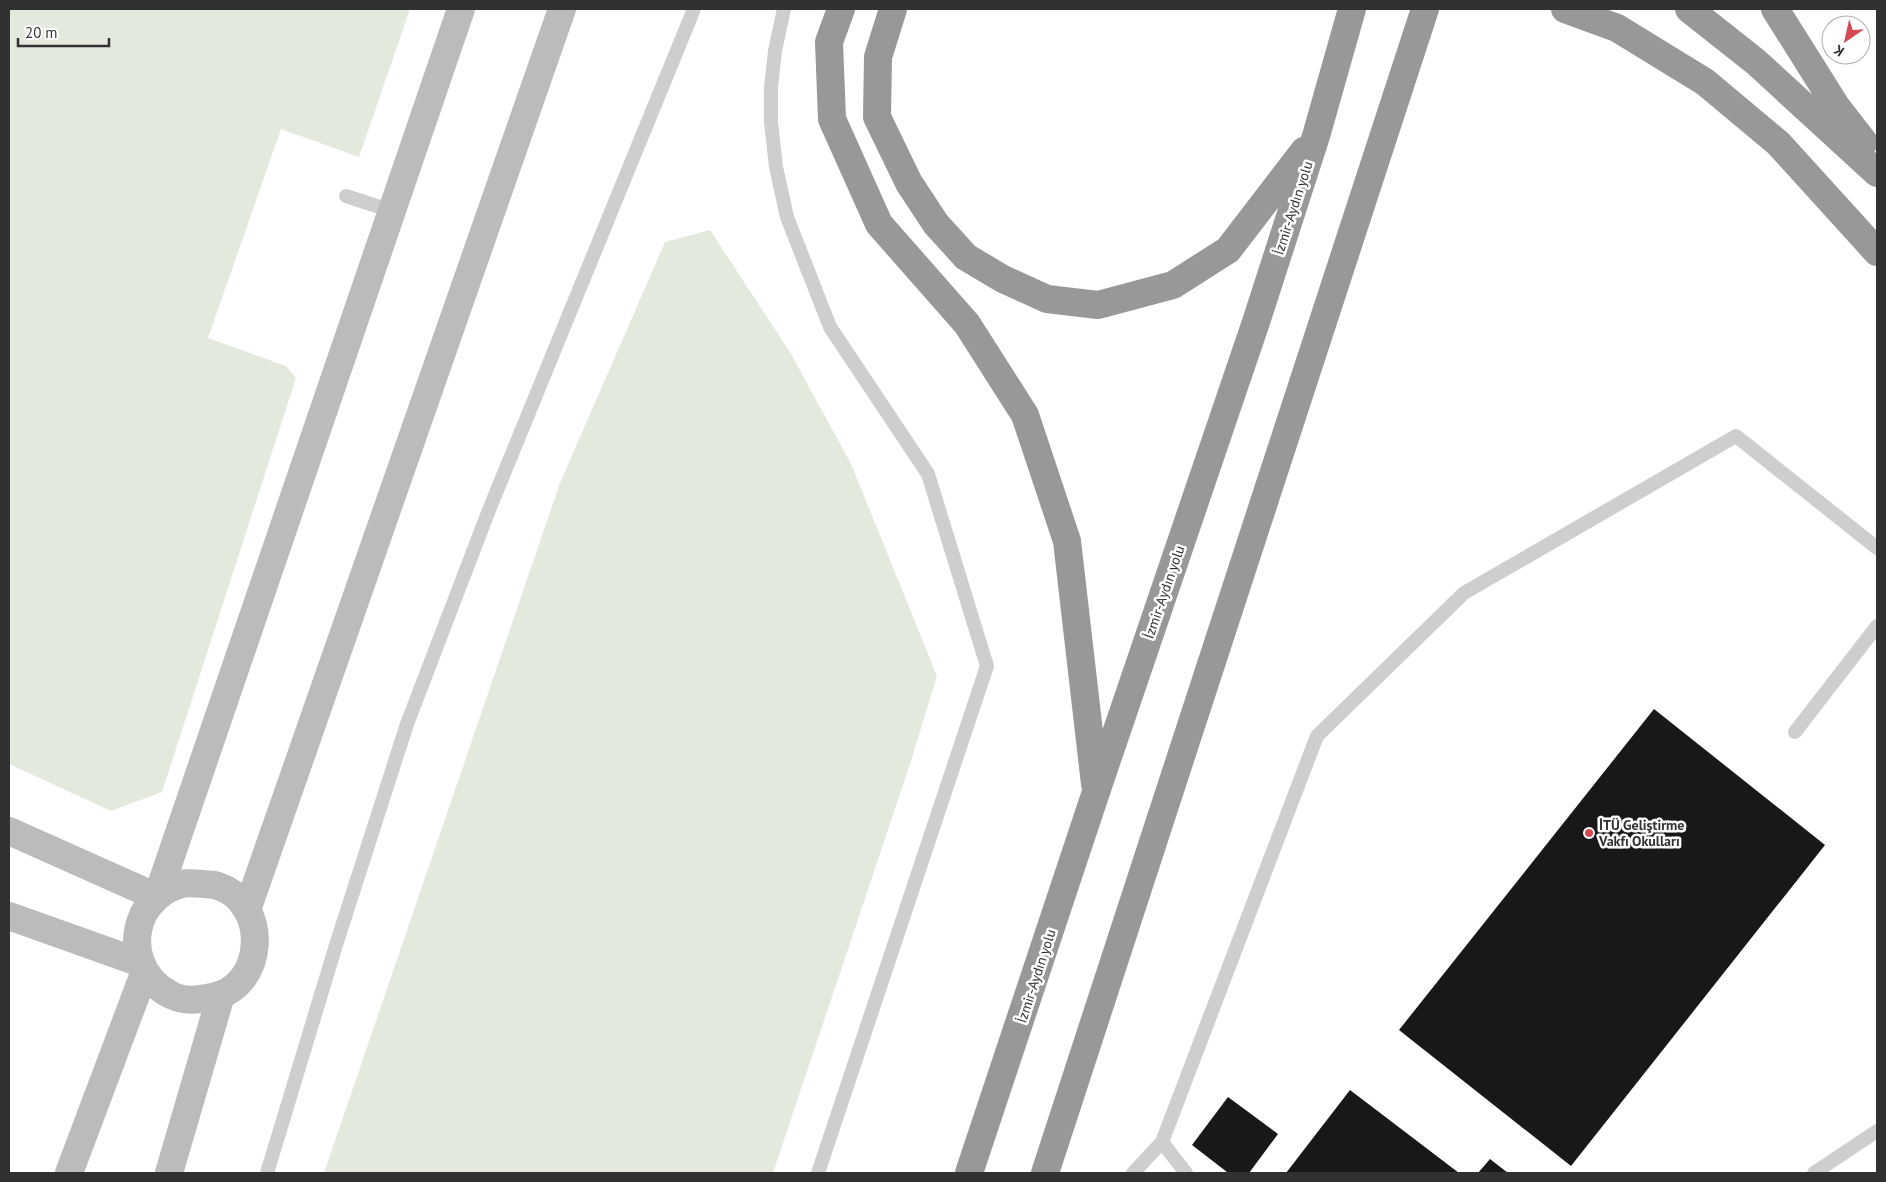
<svg xmlns="http://www.w3.org/2000/svg" width="1886" height="1182" font-family="'PT Sans',sans-serif">
  <style>
    .green { fill: #e4e9de }
    .building { fill: #181818 }
    .lines { fill: none; stroke-linecap: round; stroke-linejoin: round }
    .lane { stroke: #cecece; stroke-width: 14 }
    .secondary { stroke: #bbb; stroke-width: 28 }
    .highway { stroke: #989898; stroke-width: 28 }
    .poi-dot { fill: #d34956; stroke: #fff; stroke-width: 2 }
    .labels { text-anchor: middle; stroke-width: 5; stroke-linejoin: round; paint-order: stroke }
    .street-label { font-size: 14px; fill: #313131; stroke: #fff }
    .poi-label { font-size: 14px; font-weight: bold; fill: #313131; stroke: #fff; text-anchor: start }
  </style>
  <rect width="100%" height="100%" fill="#fff"/>
  <path class="green" d="M9 9H410L359 157 281 129 208 338 286 366 296 378 162 792 111 811 9 764Z
    M710 230 791 354 851 464 937 676 910 764 773 1173H324L560 483 665 242Z"/>
  <path class="building" d="M1654 709 1825 845 1571 1166 1399 1030Z
    M1350 1090 1459 1173H1286Z
    M1228 1097 1278 1134 1249 1173H1226L1227 1172 1192 1145Z
    M1490 1159 1508 1173H1478Z"/>
  <g class="lines">
    <path class="lane" d="M784 9 775 51 771 87V122L776 167 787 217 830 327 928 474 987 666 818 1173
      M346 196 392 211
      M1795 732 1877 626
      M1162 1142 1186 1173
      M267 1173 336 945 407 724 489 510 694 9
      M1133 1173 1162 1142 1317 736 1464 593 1736 436 1877 548
      M1814 1173 1877 1131"/>
    <path class="secondary" d="M9 831 157 897
      M157 897C162 893 167 889 173 887 183 882 192 883 203 884 207 885 213 884 218 886 270 903 266 987 212 997 198 1000 185 1002 171 995 141 980 129 946 143 915 146 908 152 902 157 897L461 9
      M247 910 562 9
      M9 916 141 963
      M69 1173 145 971
      M169 1173 221 995"/>
    <path class="highway" d="M841 9 829 42 832 119 879 224 967 324 1025 415 1067 541 1095 784
      M893 9 878 57 877 117 909 183 936 224 966 257 1003 279 1047 299 1098 305 1173 285 1228 250 1304 151
      M1565 9 1617 28 1705 82 1778 143 1877 252
      M1689 9 1756 62 1877 173
      M1775 9 1836 106 1864 142
      M969 1173 1096 792 1256 322 1316 136 1352 9
      M1045 1173 1425 9"/>
  </g>
  <circle class="poi-dot" cx="1589" cy="833" r="5"/>
  <g class="labels">
    <g class="street-label">
      <text transform="translate(1293 208) rotate(-72)" y="5">İzmir-Aydın yolu</text>
      <text transform="translate(1164 592) rotate(-71)" y="5">İzmir-Aydın yolu</text>
      <text transform="translate(1036 976) rotate(-72)" y="5">İzmir-Aydın yolu</text>
    </g>
    <g class="poi-label">
      <text x="1599" y="830">İTÜ Geliştirme<tspan x="1599" dy="16">Vakfı Okulları</tspan></text>
    </g>
  </g>
  <rect width="1886" height="1182" fill="none" stroke="#313131" stroke-width="20"/>
  <g transform="translate(1846 40) rotate(214)"><circle r="24" fill="#ffffff" stroke="#adadad"/>
  <path d="M0-4L9 19L0 12L-9 19Z" fill="#d34956"/>
  <text y="-8" font-size="14" font-weight="bold" text-anchor="middle" fill="#313131">K</text>
  </g>
  <path d="M18 38v8h91v-8" fill="none" stroke="#313131" stroke-width="2.5"/>
  <text x="25" y="38" font-size="15" fill="#313131" stroke="#ffffff" stroke-width="4" paint-order="stroke">20 m</text>
</svg>
